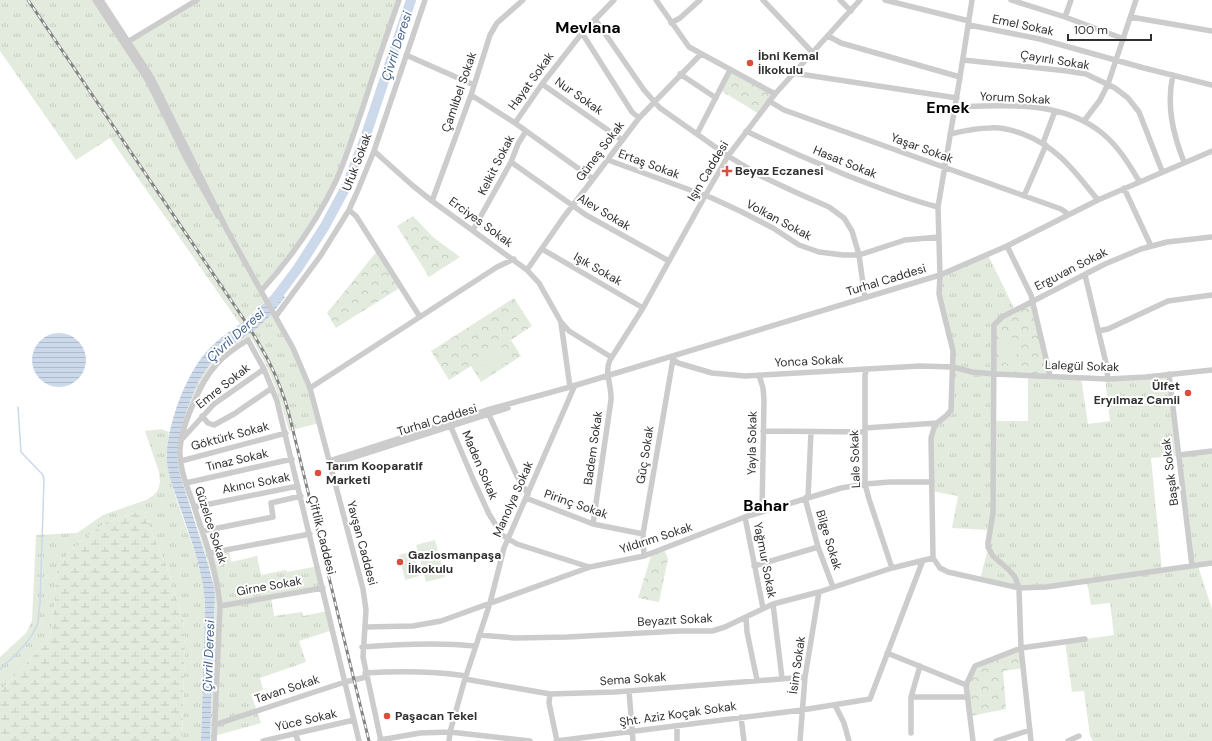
<svg xmlns="http://www.w3.org/2000/svg" width="1212" height="741" font-family="'DM Sans',sans-serif">
  <style>
    .grass { fill: url(#grass-tufts); fill-rule: evenodd }
    .wetland { fill: url(#wetland-marsh) }
    .park { fill: url(#park-crowns) }
    .garden { fill: #e3ebde }
    .water { fill: url(#water-rules) }
    .lines { fill: none; stroke-linecap: round; stroke-linejoin: round }
    .stream { stroke: #cbd9ea; stroke-width: 1.5 }
    .river { stroke: #cbd9ea; stroke-width: 10 }
    .minor { stroke: #ccc; stroke-width: 5.5 }
    .rail-casing { stroke: #848484; stroke-width: 3 }
    .rail { stroke: #fff; stroke-width: 1.5; stroke-dasharray: 4.5; stroke-linecap: butt }
    .poi-dot { fill: #db4d3d; stroke: #fff; stroke-width: 1.5 }
    .labels { text-anchor: middle; stroke-width: 4; stroke-linejoin: round; paint-order: stroke }
    .street-label { font-size: 12px; fill: #2f2f2f; stroke: #fff }
    .poi-label { font-size: 12px; font-weight: bold; fill: #2f2f2f; stroke: #fff; text-anchor: start }
    .water-label { font-size: 13px; font-style: italic; fill: #42628d; stroke: #fff }
    .district-label { font-size: 16px; font-weight: bold; fill: #000; stroke: #fff }
  </style>
  <defs>
    <pattern id="grass-tufts" width="24" height="20" patternUnits="userSpaceOnUse"><rect width="24" height="20" fill="#e3ebde"/><path d="M3 7l-1-3M5 7V3M7 7l1-3M15 17l-1-3M17 17v-4M19 17l1-3" fill="none" stroke="#c3cabf"/></pattern>
    <pattern id="wetland-marsh" width="20" height="14" patternUnits="userSpaceOnUse"><rect width="20" height="14" fill="#e3ebde"/><path d="M1 5h8M5 5V1M11 12h8M15 12V8" fill="none" stroke="#c3cabf"/></pattern>
    <pattern id="park-crowns" width="20" height="18" patternUnits="userSpaceOnUse"><rect width="20" height="18" fill="#e3ebde"/><path d="M2 6a3 3 0 1 1 6 0M12 15a3 3 0 1 1 6 0" fill="none" stroke="#c3cabf"/></pattern>
    <pattern id="water-rules" width="6" height="5" patternUnits="userSpaceOnUse"><rect width="6" height="5" fill="#cbd9ea"/><path d="M0 2.5h6" fill="none" stroke="#afbbc9"/></pattern>
  </defs>
  <rect width="100%" height="100%" fill="#fff"/>
  <path class="grass" d="M0 0H95L125 44 197 0H399L345 159 315 219 261 291 267 300 240 324 110 138 76 160 0 51Z
    M988 255 1015 310 999 319 994 421H1028V376L1081 378 1088 424 1110 421 1105 378 1169 374 1179 455 1212 451V563L1198 566 1212 609V741H1093L1090 736 1084 691 1072 692 1065 642 1114 635 1110 603 1091 605 1087 582 1027 589 980 580 988 548 991 530 952 528 958 496 932 491 933 433 949 413 953 351 943 314 940 275ZM1177 456 1192 566 1162 571 1151 458Z
    M274 312 304 374 319 423 289 431C280 398 270 367 251 338L237 347 204 380 182 437 181 461 210 553 229 550 231 562 257 556 261 575 286 570 287 572 318 566 323 588 271 597 274 616 302 612 303 616 328 611 333 630 299 641 306 662 260 678 263 690 251 694 261 723 214 736V741H210L215 606 214 587 212 576 191 506 179 471 177 455 180 433 187 410 197 384 210 364 224 350 255 330Z
    M161 429 169 432C159 492 205 547 205 607L201 741H182L185 638 183 620 166 565 142 510 107 522 83 539 71 550 57 569 52 629 49 638 40 649 0 691V657L26 633 32 621 36 535 77 533 103 515 146 500 154 495 158 490 160 482 159 472 145 431Z"/>
  <path class="wetland" d="M142 510 166 565 183 620 185 638 182 741H0V691L40 649 49 638 52 629 57 569 71 550 83 539 107 522Z"/>
  <path class="park" d="M730 70 775 94 759 114 720 90Z
    M413 216 433 237 460 257 429 277 397 226Z
    M378 250 401 287 336 328 327 313Z
    M514 298 532 326 511 340 521 356 481 382 471 366 449 380 431 351Z
    M1032 301 1050 376 994 374 996 322Z
    M664 549 668 559 659 602 638 598 652 553Z
    M1021 648 1024 668 1003 671 1006 709 970 716 966 685 975 666Z"/>
  <path class="garden" d="M1013 338 1018 361 1006 364 1000 340Z
    M504 347 511 359 488 374 480 362Z
    M435 540 445 577 426 582 416 545Z
    M413 551 419 576 405 580 399 555Z"/>
  <path class="water" d="M276 290 285 297 271 315 255 330 224 350 210 364 197 384 187 410 180 433 177 455 179 471 208 564 214 587 215 596 210 741H201L205 607C205 574 188 531 177 499 173 487 168 474 167 461 165 429 186 373 208 350 219 338 233 329 246 320 257 311 267 300 276 290Z
    M32 360a27 27 0 1 1 54 0a27 27 0 1 1-54 0Z"/>
  <g class="lines">
    <path class="stream" d="M0 669C13 657 33 640 38 622 39 616 39 609 40 603L44 480 43 475 21 452 18 407"/>
    <path class="river" d="M272 303 298 268 325 226 347 185 364 141 411 0"/>
    <path class="minor" d="M95 0 148 81 186 158 218 216
      M101 0 152 78 227 230 293 348 310 388 363 589 366 610 363 657 381 741
      M656 0 689 47 775 94
      M763 0 812 52
      M840 0 851 11
      M885 0 969 21
      M1011 0 1065 17 1124 39
      M1065 17 1071 0
      M1131 17 1212 31
      M595 19 644 90 660 108 728 156 759 175 795 192 829 207 844 218 852 231 859 255 865 298
      M671 23 680 18 700 0
      M969 25 1040 39 1144 68 1212 85
      M582 33 632 112 639 118
      M828 36 841 43 960 77
      M129 41 197 0
      M406 55 474 85
      M963 60 1067 71 1086 74 1115 88 1128 98 1139 112 1162 171
      M793 73 957 98
      M680 74 716 98
      M1173 75C1166 105 1173 134 1184 162
      M542 84 622 140
      M471 95 515 123 593 179
      M769 101 784 110 1061 209 1068 214
      M955 107C1004 105 1062 100 1102 133 1118 146 1129 164 1139 181
      M1084 121 1100 100 1108 84 1136 0
      M515 123 542 84 582 33 614 0
      M746 131C779 147 812 161 846 175 877 187 906 199 938 207
      M697 134 730 70
      M950 134C963 131 977 128 990 128 1001 127 1012 130 1023 134 1059 148 1074 171 1098 200
      M1043 143 1055 111
      M374 151 412 185 432 201 527 270 539 283 561 322 569 331 611 357
      M608 160 712 198 742 212 773 228 799 245 819 252 843 255H859L905 240 939 237
      M511 162 586 215 669 261
      M1124 188 1151 246
      M1024 196 1046 145
      M432 201 471 95 490 35 497 23 523 0
      M349 210 356 216 420 317
      M473 230 511 162 518 144 526 131
      M1007 246 1031 295 1050 376
      M542 249 643 308
      M527 270 563 218 593 179 639 118 701 54
      M1085 275 1106 363 1108 379
      M261 291C291 258 317 221 336 181 347 156 355 130 364 104 375 69 387 34 399 0
      M276 316 321 255 349 210 358 190 374 151 425 0
      M561 323 570 387
      M1098 331 1108 329 1168 301 1212 295
      M672 356 674 360 678 363 712 373 745 376 920 366 953 367 972 372 994 374 1108 379 1146 377 1212 370
      M867 369 865 375V484L869 499 892 568
      M1169 374 1192 566
      M759 375 763 388 764 400 762 512
      M310 388 497 267 514 259
      M489 415 517 476 528 494
      M202 416 208 423 214 425 234 414 272 388
      M937 423 934 428 931 438 933 558 940 568 948 572 1019 588 1046 587 1212 563
      M451 427 473 479 489 514 502 535 517 544 589 567
      M865 428 937 423 946 416 951 410 953 351 939 294 940 275 938 207 960 77 972 0
      M763 431 865 432
      M183 438 214 404 264 369
      M1179 455 1212 451
      M181 461 286 433
      M329 461 487 410 570 387 940 275 1007 246 1098 200 1212 151
      M330 465 508 408
      M186 483 292 459
      M526 498 593 524 643 534
      M805 498 818 547 833 587
      M808 498 811 432
      M195 507 298 486
      M745 517 763 608
      M593 524 611 400C612 387 604 371 610 360L643 308 705 196 728 156 775 94 860 0
      M203 531 273 517 271 503 301 496
      M210 553 310 534
      M644 556 643 534 673 359
      M754 566 818 547
      M773 604 782 678
      M220 606 323 588
      M746 617 747 632 757 680
      M365 627 413 626 441 621 590 567 644 556 745 517 841 488 865 484 890 482H932
      M479 635 515 638 568 637 679 631H712L725 627 773 604 819 592 892 568 933 558
      M362 647C400 644 438 642 475 646
      M887 653 966 685
      M365 673C400 671 432 671 466 676
      M465 679 550 694 615 692 805 677
      M629 691 633 741
      M550 694 549 703 557 741
      M911 697H968
      M835 705 844 723 849 741
      M741 717 744 741
      M214 725 345 682 366 677
      M677 726V741
      M295 733 298 741
      M911 733V697L920 666
      M380 740 420 733 450 732 530 741
      M214 741 220 606C217 571 205 539 194 506 188 488 179 469 180 450 181 433 188 415 195 400 207 371 221 356 248 340L264 369 277 401 359 741
      M263 741 354 720
      M449 741 450 732 464 682 490 603 504 548 575 385
      M556 741 802 710 870 699 923 560
      M800 741 805 677 819 592
      M973 741 966 685 975 666 1021 648 1085 639
      M996 741 1030 730
      M1031 741 1021 648 1019 588 1015 577 1009 570 993 556 988 547V543L993 513 994 325 1002 317 1105 264 1141 249 1167 242 1212 237
      M1068 741 1079 736"/>
    <g class="rail-casing">
      <path id="rail" d="M28 0 243 318C264 350 279 377 289 414L369 741"/>
    </g>
    <use href="#rail" class="rail"/>
  </g>
  <g class="poi-dot">
    <circle cx="750" cy="63" r="4"/>
    <path d="M725 165h4v4h4v4h-4v4h-4v-4h-4v-4h4z"/>
    <circle cx="1188" cy="393" r="4"/>
    <circle cx="318" cy="473" r="4"/>
    <circle cx="400" cy="562" r="4"/>
    <circle cx="387" cy="716" r="4"/>
  </g>
  <g class="labels">
    <g class="street-label">
      <text transform="translate(1023 25) rotate(12)" y="4">Emel Sokak</text>
      <text transform="translate(1055 60) rotate(9)" y="4">Çayırlı Sokak</text>
      <text transform="translate(531 81) rotate(-54)" y="4">Hayat Sokak</text>
      <text transform="translate(459 92) rotate(-71)" y="4">Çamlıbel Sokak</text>
      <text transform="translate(579 96) rotate(35)" y="4">Nur Sokak</text>
      <text transform="translate(1015 98) rotate(3)" y="4">Yorum Sokak</text>
      <text transform="translate(922 148) rotate(20)" y="4">Yaşar Sokak</text>
      <text transform="translate(600 151) rotate(-53)" y="4">Güneş Sokak</text>
      <text transform="translate(357 162) rotate(-69)" y="4">Ufuk Sokak</text>
      <text transform="translate(845 162) rotate(22)" y="4">Hasat Sokak</text>
      <text transform="translate(649 164) rotate(20)" y="4">Ertaş Sokak</text>
      <text transform="translate(496 165) rotate(-63)" y="4">Kelkit Sokak</text>
      <text transform="translate(708 171) rotate(-59)" y="4">Işın Caddesi</text>
      <text transform="translate(604 212) rotate(31)" y="4">Alev Sokak</text>
      <text transform="translate(779 220) rotate(28)" y="4">Volkan Sokak</text>
      <text transform="translate(481 222) rotate(36)" y="4">Erciyes Sokak</text>
      <text transform="translate(598 269) rotate(30)" y="4">Işık Sokak</text>
      <text transform="translate(1071 269) rotate(-27)" y="4">Erguvan Sokak</text>
      <text transform="translate(886 280) rotate(-17)" y="4">Turhal Caddesi</text>
      <text transform="translate(809 361) rotate(-3)" y="4">Yonca Sokak</text>
      <text transform="translate(1082 366) rotate(2)" y="4">Lalegül Sokak</text>
      <text transform="translate(223 386) rotate(-38)" y="4">Emre Sokak</text>
      <text transform="translate(437 420) rotate(-17)" y="4">Turhal Caddesi</text>
      <text transform="translate(230 436) rotate(-15)" y="4">Göktürk Sokak</text>
      <text transform="translate(752 443) rotate(-89)" y="4">Yayla Sokak</text>
      <text transform="translate(593 448) rotate(-82)" y="4">Badem Sokak</text>
      <text transform="translate(645 455) rotate(-81)" y="4">Güç Sokak</text>
      <text transform="translate(855 459) rotate(-92)" y="4">Lale Sokak</text>
      <text transform="translate(237 460) rotate(-13)" y="4">Tınaz Sokak</text>
      <text transform="translate(480 465) rotate(67)" y="4">Maden Sokak</text>
      <text transform="translate(1170 472) rotate(-97)" y="4">Başak Sokak</text>
      <text transform="translate(256 483) rotate(-11)" y="4">Akıncı Sokak</text>
      <text transform="translate(513 499) rotate(-66)" y="4">Manolya Sokak</text>
      <text transform="translate(576 504) rotate(19)" y="4">Pirinç Sokak</text>
      <text transform="translate(211 525) rotate(72)" y="4">Güzelce Sokak</text>
      <text transform="translate(322 535) rotate(76)" y="4">Çiftlik Caddesi</text>
      <text transform="translate(656 538) rotate(-18)" y="4">Yıldırım Sokak</text>
      <text transform="translate(829 540) rotate(73)" y="4">Bilge Sokak</text>
      <text transform="translate(362 543) rotate(75)" y="4">Yavşan Caddesi</text>
      <text transform="translate(765 560) rotate(79)" y="4">Yağmur Sokak</text>
      <text transform="translate(269 586) rotate(-10)" y="4">Girne Sokak</text>
      <text transform="translate(675 620) rotate(-3)" y="4">Beyazıt Sokak</text>
      <text transform="translate(797 665) rotate(-82)" y="4">İsim Sokak</text>
      <text transform="translate(633 679) rotate(-4)" y="4">Sema Sokak</text>
      <text transform="translate(287 689) rotate(-18)" y="4">Tavan Sokak</text>
      <text transform="translate(678 714) rotate(-8)" y="4">Şht. Aziz Koçak Sokak</text>
      <text transform="translate(306 720) rotate(-13)" y="4">Yüce Sokak</text>
    </g>
    <g class="poi-label">
      <text x="758" y="60">İbni Kemal<tspan x="758" dy="14">İlkokulu</tspan></text>
      <text x="735" y="175">Beyaz Eczanesi</text>
      <text x="1180" y="390" text-anchor="end">Ülfet<tspan x="1180" dy="14">Eryılmaz Camii</tspan></text>
      <text x="326" y="470">Tarım Kooparatif<tspan x="326" dy="14">Marketi</tspan></text>
      <text x="408" y="559">Gaziosmanpaşa<tspan x="408" dy="14">İlkokulu</tspan></text>
      <text x="395" y="720">Paşacan Tekel</text>
    </g>
    <g class="water-label">
      <text transform="translate(396 46) rotate(-72)" y="5">Çivril Deresi</text>
      <text transform="translate(235 335) rotate(-42)" y="5">Çivril Deresi</text>
      <text transform="translate(208 656) rotate(-88)" y="5">Çivril Deresi</text>
    </g>
    <g class="district-label">
      <text x="588" y="33">Mevlana</text>
      <text x="948" y="113">Emek</text>
      <text x="766" y="511">Bahar</text>
    </g>
  </g>
  <path d="M1068 34v6h83v-6" fill="none" stroke="#2f2f2f" stroke-width="2"/>
  <text x="1074" y="34" font-size="12" fill="#2f2f2f" stroke="#ffffff" stroke-width="3" paint-order="stroke">100 m</text>
</svg>
